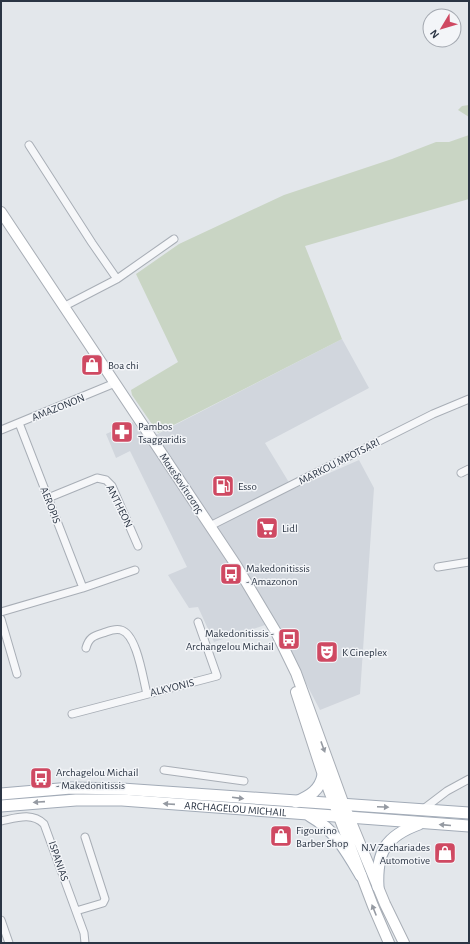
<svg xmlns="http://www.w3.org/2000/svg" width="470" height="944" font-family="'Alegreya Sans',sans-serif">
  <style>
    .built { fill: #d1d6dd }
    .green { fill: #c9d5c4 }
    .lines { fill: none; stroke-linecap: round; stroke-linejoin: round }
    .street-casing { stroke: #a8aeb6; stroke-width: 9 }
    .secondary-casing { stroke: #a8aeb6; stroke-width: 12 }
    .primary-casing { stroke: #a2abb7; stroke-width: 13 }
    .street { stroke: #f6f7f9; stroke-width: 7 }
    .secondary { stroke: #fff; stroke-width: 10 }
    .primary { stroke: #fff; stroke-width: 11 }
    .oneway { fill: #959aa2 }
    .labels { text-anchor: middle; stroke-width: 3; stroke-linejoin: round; paint-order: stroke }
    .poi-label { font-size: 11px; fill: #2b3544; stroke: #f3f5f8; text-anchor: start }
    .street-label { font-size: 11px; fill: #2b3544; stroke: #f3f5f8 }
  </style>
  <rect width="100%" height="100%" fill="#e3e7eb"/>
  <path class="built" d="M342 339 369 388 265 443 293 489 359 460 374 488 360 694 320 710 274 622 214 642 198 607 189 608 168 575 187 567 130 451 116 458 106 434 133 422 146 440Z"/>
  <path class="green" d="M469 105V117L458 110 462 106Z
    M469 135V199L305 246 342 339 158 433 132 395 131 390 178 362 136 274 179 244 284 195 392 159 436 142H449Z"/>
  <g class="lines">
    <g class="street-casing">
      <path id="street" d="M29 145 92 243 117 279
        M63 307 117 279 174 239
        M19 423 83 588
        M1 430 115 383
        M461 473 469 469
        M48 498 97 478 106 480 112 486 138 546
        M210 526 433 414 469 399
        M438 567 469 562
        M1 612 83 588 135 570
        M1 619 17 674
        M86 648C89 637 94 636 103 633 109 631 115 628 121 630 137 634 143 679 147 694
        M72 714 217 676 198 622
        M164 770 244 781
        M422 810 447 791 469 779
        M1 821C16 818 32 812 44 824L84 933 85 943
        M76 911 103 903 105 899 85 837
        M1 920 9 943"/>
    </g>
    <g class="secondary-casing">
      <path id="secondary" d="M1 212 236 565 276 632 296 673 344 805 385 904 404 943
        M296 692 323 775 373 906 389 943"/>
    </g>
    <g class="primary-casing">
      <g id="primary">
        <path d="M1 794 71 788 122 789 469 813"/>
        <path d="M296 802C310 796 320 790 323 775"/>
        <path id="s1" d="M1 806 76 800H122L469 826"/>
        <path d="M310 816C335 830 347 852 361 876"/>
        <path d="M378 887C376 852 386 836 419 824"/>
      </g>
    </g>
    <use href="#street" class="street"/>
    <use href="#secondary" class="secondary"/>
    <use href="#primary" class="primary"/>
  </g>
  <defs><path id="oneway-solid" d="M-6-.8H1V-3.2L6.5 0L1 3.2V.8H-6Z"/></defs>
  <g class="oneway">
    <use href="#oneway-solid" transform="translate(323 747) rotate(70)"/>
    <use href="#oneway-solid" transform="translate(238 798) rotate(7)"/>
    <use href="#oneway-solid" transform="translate(39 802) rotate(176)"/>
    <use href="#oneway-solid" transform="translate(169 804) rotate(-176)"/>
    <use href="#oneway-solid" transform="translate(383 807) rotate(3)"/>
    <use href="#oneway-solid" transform="translate(445 825) rotate(-175)"/>
    <use href="#oneway-solid" transform="translate(374 910) rotate(-112)"/>
  </g>
  <defs>
    <g id="shop-square" transform="scale(1.15)"><rect x="-9" y="-9" width="18" height="18" rx="4" fill="#cf4962" stroke="#f3f5f8"/><path d="M-5-2.5h2.3a2.7 3.5 0 0 1 5.4 0H5L5.5 6h-11ZM-1.5-2.5h3a1.5 2.3 0 0 0-3 0Z" fill="#fff"/></g>
    <g id="pharmacy-square" transform="scale(1.15)"><rect x="-9" y="-9" width="18" height="18" rx="4" fill="#cf4962" stroke="#f3f5f8"/><path d="M-2-6h4v4h4v4h-4v4h-4v-4h-4v-4h4Z" fill="#fff"/></g>
    <g id="fuel-square" transform="scale(1.15)"><rect x="-9" y="-9" width="18" height="18" rx="4" fill="#cf4962" stroke="#f3f5f8"/><path d="M-5.5-6h7V0h2V4h1.3V-2.5L3-4.5l.8-.8L6-3V5H2.5V1h-1V6h-7ZM-4.2-4.7v3.2H.2V-4.7Z" fill="#fff"/></g>
    <g id="supermarket-square" transform="scale(1.15)"><rect x="-9" y="-9" width="18" height="18" rx="4" fill="#cf4962" stroke="#f3f5f8"/><path d="M-6-5.5h2.5l.6 2H6L4.5 2H-2.5L-4.4-4H-6ZM-1.5 3.2a1.3 1.3 0 1 0 .1 0ZM3 3.2a1.3 1.3 0 1 0 .1 0Z" fill="#fff"/></g>
    <g id="bus-square" transform="scale(1.15)"><rect x="-9" y="-9" width="18" height="18" rx="4" fill="#cf4962" stroke="#f3f5f8"/><path d="M-5-6H5V4H4V6H2V4H-2V6H-4V4H-5ZM-3.5-4V0h7V-4ZM-3.5 1.2v1.5H-2V1.2ZM2 1.2v1.5H3.5V1.2Z" fill="#fff"/></g>
    <g id="theatre-square" transform="scale(1.15)"><rect x="-9" y="-9" width="18" height="18" rx="4" fill="#cf4962" stroke="#f3f5f8"/><path d="M-5-5.5Q0-4 5-5.5V0Q5 5 0 6Q-5 5-5 0ZM-3.3-2.5H-1v1.5H-3.3ZM1-2.5H3.3v1.5H1ZM-2.8 1Q0 5.5 2.8 1Z" fill="#fff"/></g>
  </defs>
  <g fill-rule="evenodd">
    <use href="#shop-square" x="92" y="365"/>
    <use href="#pharmacy-square" x="122" y="432"/>
    <use href="#fuel-square" x="223" y="486"/>
    <use href="#supermarket-square" x="267" y="528"/>
    <use href="#bus-square" x="231" y="574"/>
    <use href="#bus-square" x="289" y="639"/>
    <use href="#theatre-square" x="327" y="652"/>
    <use href="#bus-square" x="41" y="778"/>
    <use href="#shop-square" x="281" y="836"/>
    <use href="#shop-square" x="445" y="853"/>
  </g>
  <g class="labels">
    <g class="poi-label">
      <text x="108" y="369">Boa chi</text>
      <text x="138" y="430">Pambos<tspan x="138" dy="13">Tsaggaridis</tspan></text>
      <text x="238" y="490">Esso</text>
      <text x="282" y="532">Lidl</text>
      <text x="246" y="572">Makedonitissis<tspan x="246" dy="13">- Amazonon</tspan></text>
      <text x="274" y="637" text-anchor="end">Makedonitissis -<tspan x="274" dy="13">Archangelou Michail</tspan></text>
      <text x="342" y="656">K Cineplex</text>
      <text x="56" y="776">Archagelou Michail<tspan x="56" dy="13">- Makedonitissis</tspan></text>
      <text x="296" y="834">Figourino<tspan x="296" dy="13">Barber Shop</tspan></text>
      <text x="430" y="851" text-anchor="end">N.V Zachariades<tspan x="430" dy="13">Automotive</tspan></text>
    </g>
    <g class="street-label">
      <text transform="translate(58 407) rotate(-22)" y="4">AMAZONON</text>
      <text transform="translate(339 461) rotate(-27)" y="4">MARKOU MPOTSARI</text>
      <text transform="translate(182 483) rotate(56)" y="4">Μακεδονίτισσης</text>
      <text transform="translate(51 505) rotate(69)" y="4">AEROPIS</text>
      <text transform="translate(120 506) rotate(64)" y="4">ANTHEON</text>
      <text transform="translate(172 687) rotate(-14)" y="4">ALKYONIS</text>
      <text dy="4" stroke="none"><textPath href="#s1" startOffset="235">ARCHAGELOU MICHAIL</textPath></text>
      <text transform="translate(59 861) rotate(71)" y="4">ISPANIAS</text>
    </g>
  </g>
  <rect width="470" height="944" fill="none" stroke="#2b3544" stroke-width="4"/>
  <g transform="translate(442 28) rotate(232)"><circle r="19" fill="#f3f5f8" stroke="#a3a8b0"/>
  <path d="M0-3L7 15L0 10L-7 15Z" fill="#cf4962"/>
  <text y="-6" font-size="11" font-weight="bold" text-anchor="middle" fill="#2b3544">N</text>
  </g>
</svg>
